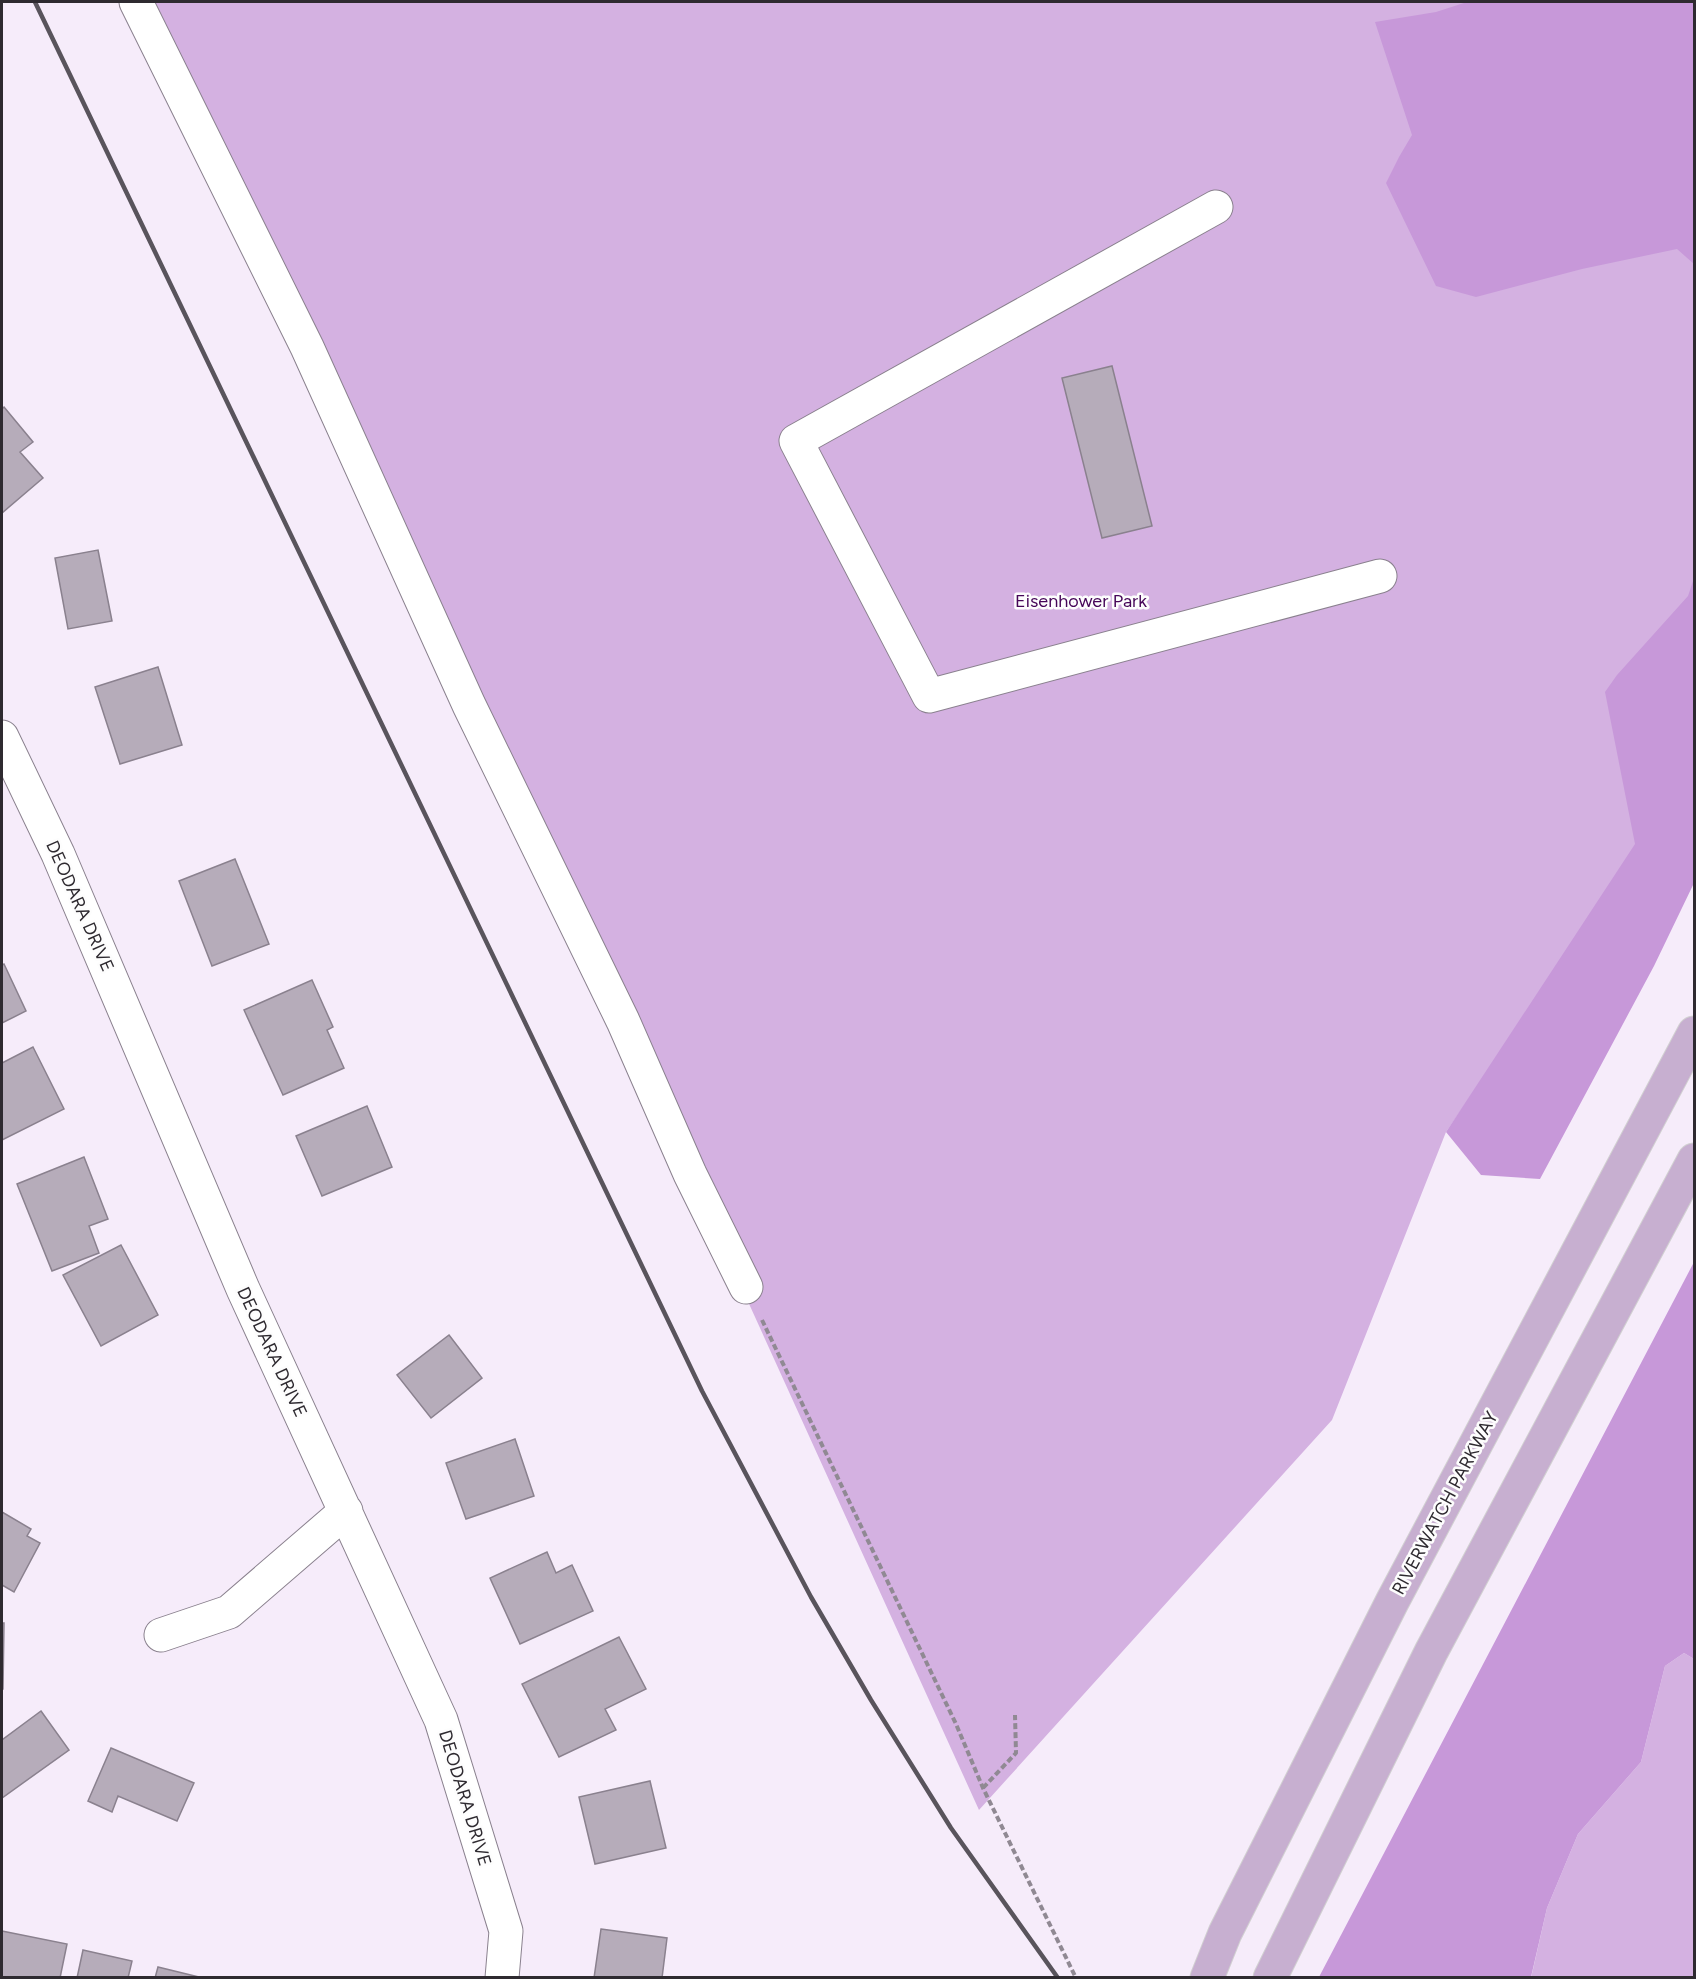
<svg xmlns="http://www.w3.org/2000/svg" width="1696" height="1979" font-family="Figtree,sans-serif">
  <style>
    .green { fill: #d4b1e1 }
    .forest { fill: #c798d9 }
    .building { fill: #b6acba; stroke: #8a818e; stroke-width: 1.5 }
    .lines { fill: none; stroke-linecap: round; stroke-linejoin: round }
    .minor-casing { stroke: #8a818e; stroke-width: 35 }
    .major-casing { stroke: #d1d0d1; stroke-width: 35 }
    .path { stroke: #908993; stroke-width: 4; stroke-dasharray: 6 3; stroke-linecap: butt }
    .minor { stroke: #fff; stroke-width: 33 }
    .major { stroke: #c7afd0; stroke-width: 33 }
    .rail { stroke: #59545c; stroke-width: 4.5 }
    .labels { text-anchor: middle; stroke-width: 5; stroke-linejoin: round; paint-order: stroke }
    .park-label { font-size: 18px; fill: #460658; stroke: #fdfdfd }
    .street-label { font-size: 18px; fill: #2e2a30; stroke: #fdfdfd }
  </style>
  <rect width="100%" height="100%" fill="#f6ecfa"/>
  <path class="green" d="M131 2H1694V626L1650 834 1446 1132 1332 1420 979 1810 690 1174Z
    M1684 1653 1694 1659V1977L1531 1978 1547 1908 1578 1834 1641 1762 1665 1666Z"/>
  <path class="forest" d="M1467 2H1694V264L1677 249 1582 269 1476 297 1436 286 1386 183 1399 157 1412 135 1375 22 1436 12Z
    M1694 578V883L1654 966 1540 1179 1481 1175 1446 1132 1635 844 1605 692 1617 675 1688 596Z
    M1694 1262V1659L1684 1653 1665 1666 1641 1762 1578 1834 1547 1908 1531 1977H1319Z"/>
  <path class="building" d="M1112 366 1152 526 1102 538 1062 378Z
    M4 407 33 442 20 452 43 478 2 513V409Z
    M98 550 112 621 68 629 55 558Z
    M158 667 182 745 120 764 95 687Z
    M235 859 269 944 212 966 179 881Z
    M4 964 26 1011 2 1023V965Z
    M312 980 333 1027 327 1030 344 1068 283 1095 244 1010Z
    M33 1047 64 1109 2 1140V1063Z
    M367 1106 392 1167 322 1196 296 1136Z
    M84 1157 108 1219 89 1226 99 1253 52 1271 17 1184Z
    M121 1245 158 1315 101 1346 63 1275Z
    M449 1335 482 1378 431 1418 397 1375Z
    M515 1439 534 1496 466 1519 446 1463Z
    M2 1512 31 1529 27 1536 40 1543 14 1592 2 1585Z
    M547 1552 556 1573 572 1565 593 1611 520 1644 490 1578Z
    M2 1623H4L3 1689H2Z
    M619 1637 646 1689 605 1709 616 1730 559 1757 522 1684Z
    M41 1711 69 1750 2 1798V1740Z
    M111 1748 194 1783 177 1821 118 1796 112 1812 88 1801Z
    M650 1781 666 1848 595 1864 579 1797Z
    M601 1929 667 1938 662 1978H594Z
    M2 1931 67 1944 60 1978H2Z
    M83 1950 132 1961 128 1978H77Z
    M158 1967 203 1978H155Z"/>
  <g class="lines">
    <g class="minor-casing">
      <path id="minor" d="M136 2 307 347 469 705 623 1021 690 1174 746 1287
        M1216 207 796 441 929 696 1380 576
        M2 737 58 854 243 1289 441 1720 506 1931 502 1978
        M161 1635 229 1612 346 1511"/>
    </g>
    <g class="major-casing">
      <path id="major" d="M1207 1978 1225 1933 1392 1602 1694 1033
        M1270 1978 1431 1652 1694 1160"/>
    </g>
    <path class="path" d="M762 1320 956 1724 983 1788 1076 1978
      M983 1788 1016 1753 1015 1715"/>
    <use href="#minor" class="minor"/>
    <use href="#major" class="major"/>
    <path class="rail" d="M35 2 702 1391 811 1597 871 1700 951 1828 1058 1978"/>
  </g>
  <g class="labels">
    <g class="park-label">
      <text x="1081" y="607">Eisenhower Park</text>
    </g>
    <g class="street-label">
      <text transform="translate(80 906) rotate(66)" y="6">DEODARA DRIVE</text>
      <text transform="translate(272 1352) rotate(65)" y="6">DEODARA DRIVE</text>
      <text transform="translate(1445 1503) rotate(-62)" y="6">RIVERWATCH PARKWAY</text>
      <text transform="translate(465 1798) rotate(73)" y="6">DEODARA DRIVE</text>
    </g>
  </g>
  <rect width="1696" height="1979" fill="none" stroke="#2e2a30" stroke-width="6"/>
</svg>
